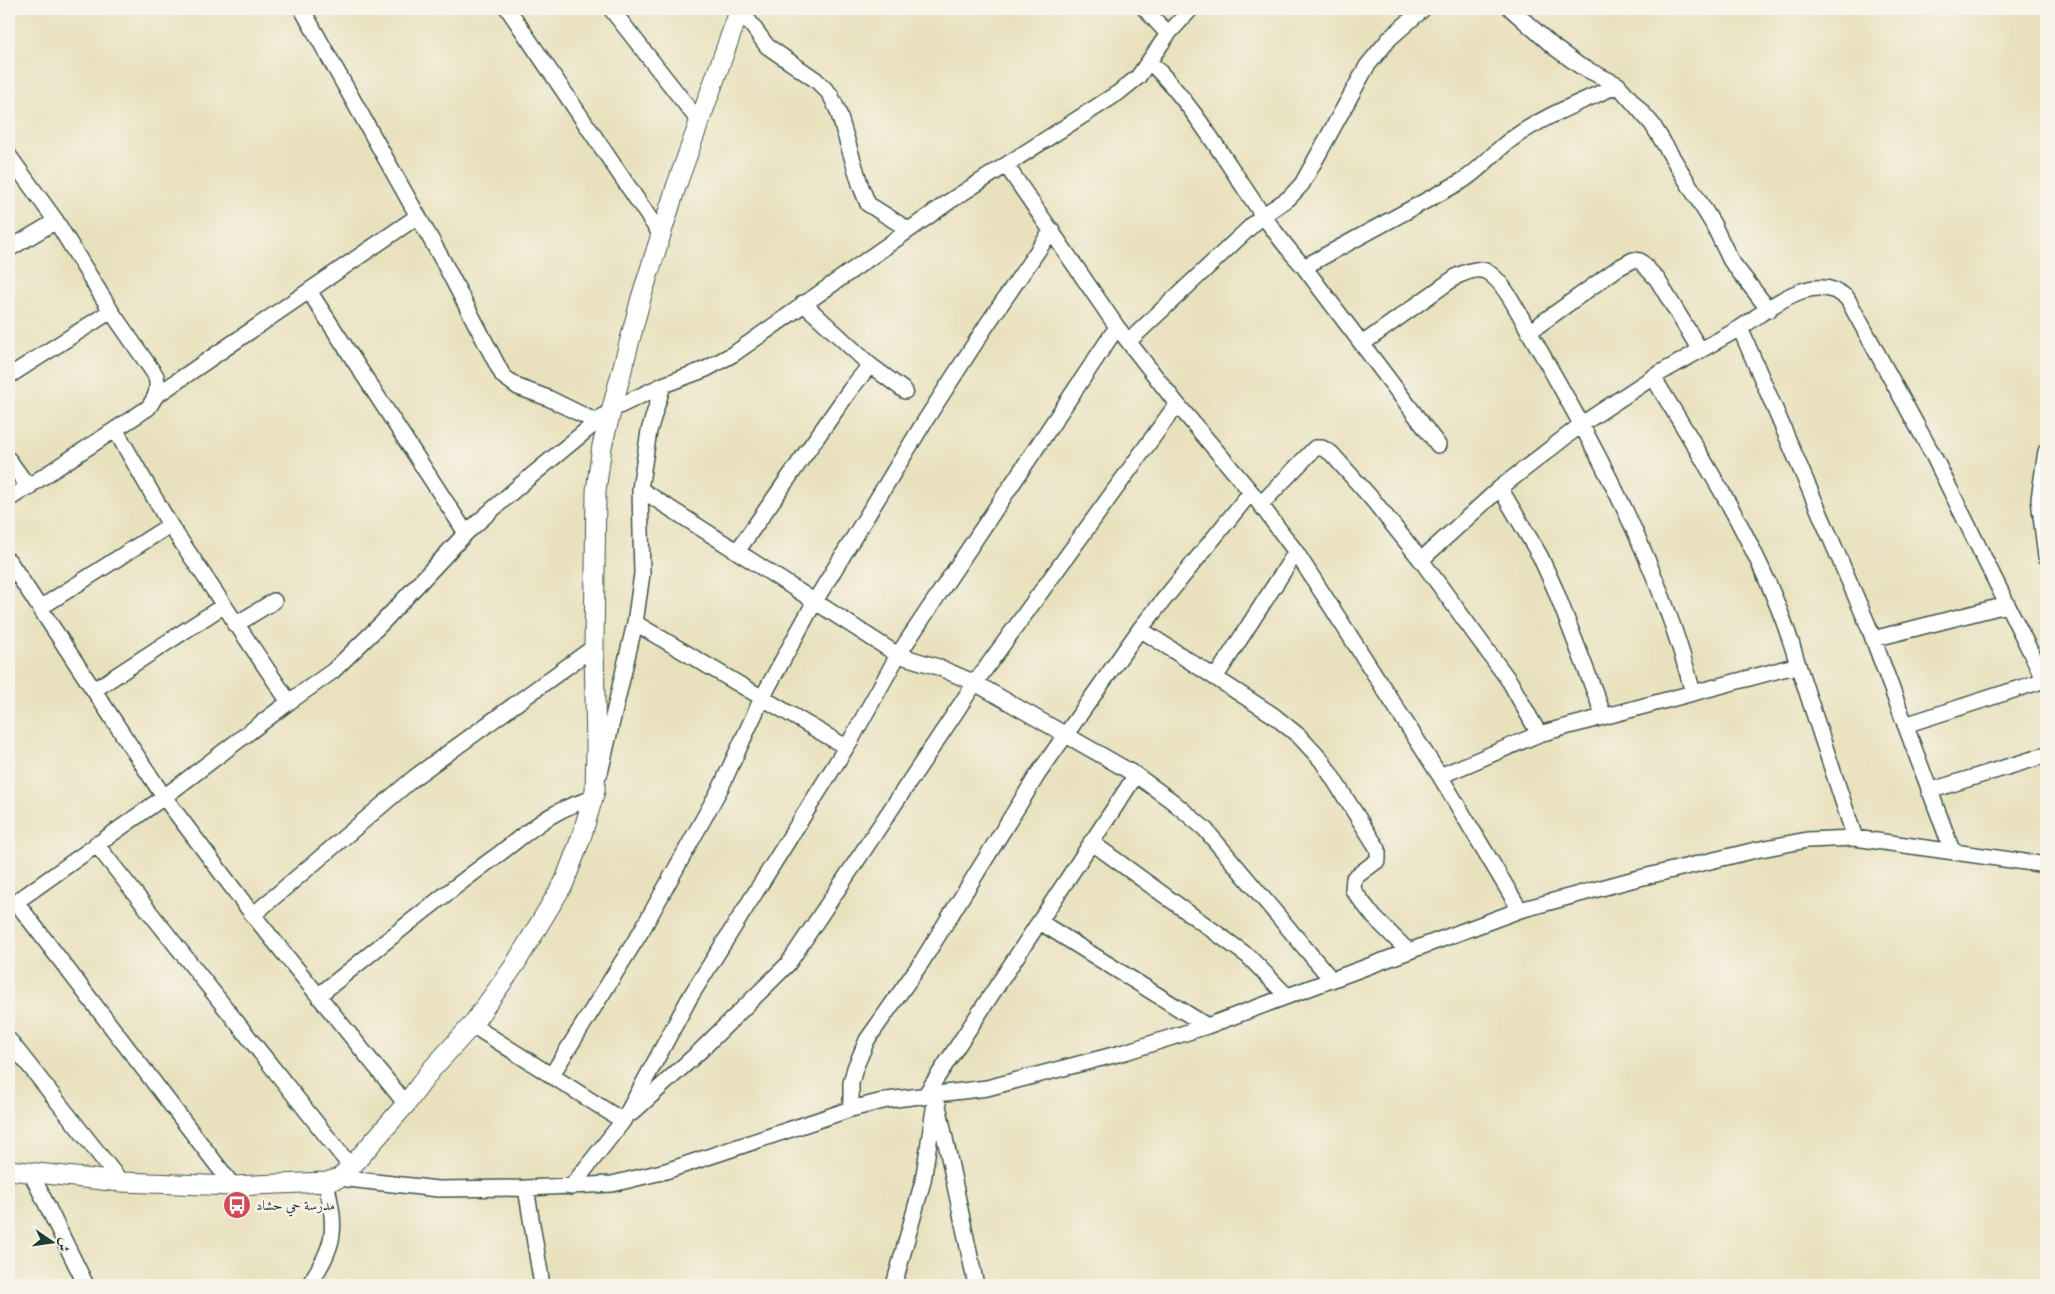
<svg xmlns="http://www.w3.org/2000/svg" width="2055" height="1294" font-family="'IM FELL Great Primer',Amiri,serif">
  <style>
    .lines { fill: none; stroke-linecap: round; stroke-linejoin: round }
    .minor-casing { stroke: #3d5649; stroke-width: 18 }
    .tertiary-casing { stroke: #3d5649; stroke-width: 21 }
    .minor { stroke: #fff; stroke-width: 15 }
    .tertiary { stroke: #fff; stroke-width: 19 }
    .labels { text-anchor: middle; stroke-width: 5; stroke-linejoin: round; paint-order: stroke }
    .poi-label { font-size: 14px; fill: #1f3d34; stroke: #f7f3e8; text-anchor: start }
  </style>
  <rect width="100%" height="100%" fill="#f7f3e8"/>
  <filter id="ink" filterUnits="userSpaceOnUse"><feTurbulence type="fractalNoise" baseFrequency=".02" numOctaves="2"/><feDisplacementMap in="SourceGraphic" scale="10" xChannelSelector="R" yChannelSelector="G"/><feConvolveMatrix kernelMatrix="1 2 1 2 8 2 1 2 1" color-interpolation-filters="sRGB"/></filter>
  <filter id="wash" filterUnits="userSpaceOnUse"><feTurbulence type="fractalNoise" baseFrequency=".0096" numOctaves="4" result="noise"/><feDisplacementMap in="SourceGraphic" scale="20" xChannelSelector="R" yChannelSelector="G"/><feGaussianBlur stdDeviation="1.12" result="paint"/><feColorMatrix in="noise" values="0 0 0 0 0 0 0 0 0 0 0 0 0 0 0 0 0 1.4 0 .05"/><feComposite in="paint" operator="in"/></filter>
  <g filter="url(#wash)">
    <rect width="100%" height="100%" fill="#e9e1be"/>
  </g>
  <g filter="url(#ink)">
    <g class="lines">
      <g class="minor-casing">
        <path id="minor" d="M302 9 443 261 503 376 518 387 548 398 597 422
          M508 9 661 235
          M611 9 698 120
          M740 9 767 46 816 80 830 94 838 111 861 187 868 204 909 230
          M1145 9 1168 34
          M1511 9 1555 48 1580 66 1618 85 1652 124 1713 224 1731 261 1769 310
          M1150 62C1211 122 1246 204 1304 267L1438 445
          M9 156 56 221 111 311 156 376C159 391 156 397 148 408L9 499
          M1006 165 1117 327 1177 404 1251 492 1296 552 1440 776 1520 910
          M9 249 56 221
          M1304 267 1462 181C1480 170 1492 154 1509 141 1541 117 1581 102 1618 85
          M309 291 466 533
          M1740 328C1769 309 1813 269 1847 298L1934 457 2046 683
          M1529 332 1618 268 1633 260 1640 261 1657 279 1700 350
          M1129 341 1262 216 1289 198 1302 184 1367 66 1390 38 1423 9
          M1362 344 1457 276C1467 272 1479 266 1489 273 1508 286 1523 323 1535 342 1599 453 1661 568 1693 693
          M870 365 905 391
          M9 376 111 311
          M663 385 706 369 735 353 950 201 1118 93 1138 77 1168 34 1191 9
          M157 395 418 216
          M116 431 170 525 289 702
          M2046 451 2039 499 2046 557
          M9 460 29 488
          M1500 488 1540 556 1555 589 1604 716
          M640 489 898 655 938 667 975 683 1136 775 1172 801 1205 829 1331 979
          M1261 504 1315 448H1322L1331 453 1372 499 1421 560 1510 682 1539 734 1798 665 1855 838
          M738 550 850 390 870 365 803 303
          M1421 560 1500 488 1582 424 1653 377
          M9 561 164 797 253 915 406 1104
          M40 608 170 525
          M635 623 846 747
          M235 625 274 601
          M1140 629 1273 715 1299 736 1322 761 1378 849V860L1354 878 1353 890 1374 917 1408 951
          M1873 639 2006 605
          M1798 665C1769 562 1709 468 1653 377L1740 328 1868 625 1952 850
          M1215 678 1296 552
          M94 690 223 606
          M1905 725 2045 680
          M1440 776 1539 734
          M1929 791 2046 755
          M1091 842 1248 956 1286 995
          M96 844 351 1167
          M16 902 233 1186
          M9 907 164 797 289 702 333 671 381 624 466 533 519 486 611 410 663 385 649 431 640 489 642 574 635 623 600 773
          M253 915 415 777 594 647
          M1040 922 1207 1026
          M319 995C378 948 437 899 499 854 528 832 556 806 593 799
          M472 1025 623 1121 571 1187
          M9 1040 121 1182
          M551 1076 642 930 721 787 762 698 815 601 923 424 988 323 1052 230
          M924 1097 1136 775
          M938 1105 976 1285
          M851 1109V1083L855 1068 867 1040 921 963 1038 774 1140 629 1251 492
          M632 1113 700 1051 788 964 975 683 1177 404
          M623 1121 690 997 852 738 898 655 1117 327
          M31 1173 86 1285
          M339 1178 438 1189 526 1188 612 1184 666 1171 851 1109 887 1100 987 1088 1125 1052 1207 1026 1520 910 1631 880 1756 850 1807 840 1855 838 2046 865
          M526 1188 542 1285
          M309 1285C336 1242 337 1232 326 1182
          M894 1285 923 1181 936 1096"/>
      </g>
      <g class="tertiary-casing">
        <path id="tertiary" d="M9 1170 121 1182 233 1186 326 1182 339 1178 351 1167 406 1104 431 1070 472 1025 514 966 564 883 581 838 595 791 596 747 594 647 596 491 602 446 641 298 677 184 740 9"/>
      </g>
      <use href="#minor" class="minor"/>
      <use href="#tertiary" class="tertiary"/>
    </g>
  </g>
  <defs>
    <g id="bus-disc" transform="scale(1.4375)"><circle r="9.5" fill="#d1495b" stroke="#f7f3e8"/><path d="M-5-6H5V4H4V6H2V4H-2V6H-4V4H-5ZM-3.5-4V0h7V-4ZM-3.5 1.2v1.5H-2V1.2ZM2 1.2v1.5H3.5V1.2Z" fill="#fff"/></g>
  </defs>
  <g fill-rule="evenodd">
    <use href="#bus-disc" x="237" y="1205"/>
  </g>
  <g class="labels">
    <g class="poi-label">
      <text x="256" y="1210">مدرسة حي حشاد</text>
    </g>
  </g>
  <rect width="2055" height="1294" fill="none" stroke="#f7f3e8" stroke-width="30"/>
  <g transform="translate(52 1242) rotate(103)" stroke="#f7f3e8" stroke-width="4" paint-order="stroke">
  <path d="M0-4L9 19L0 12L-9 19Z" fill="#1f3d34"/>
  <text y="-8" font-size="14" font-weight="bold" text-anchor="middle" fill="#1f3d34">ش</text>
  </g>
</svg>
